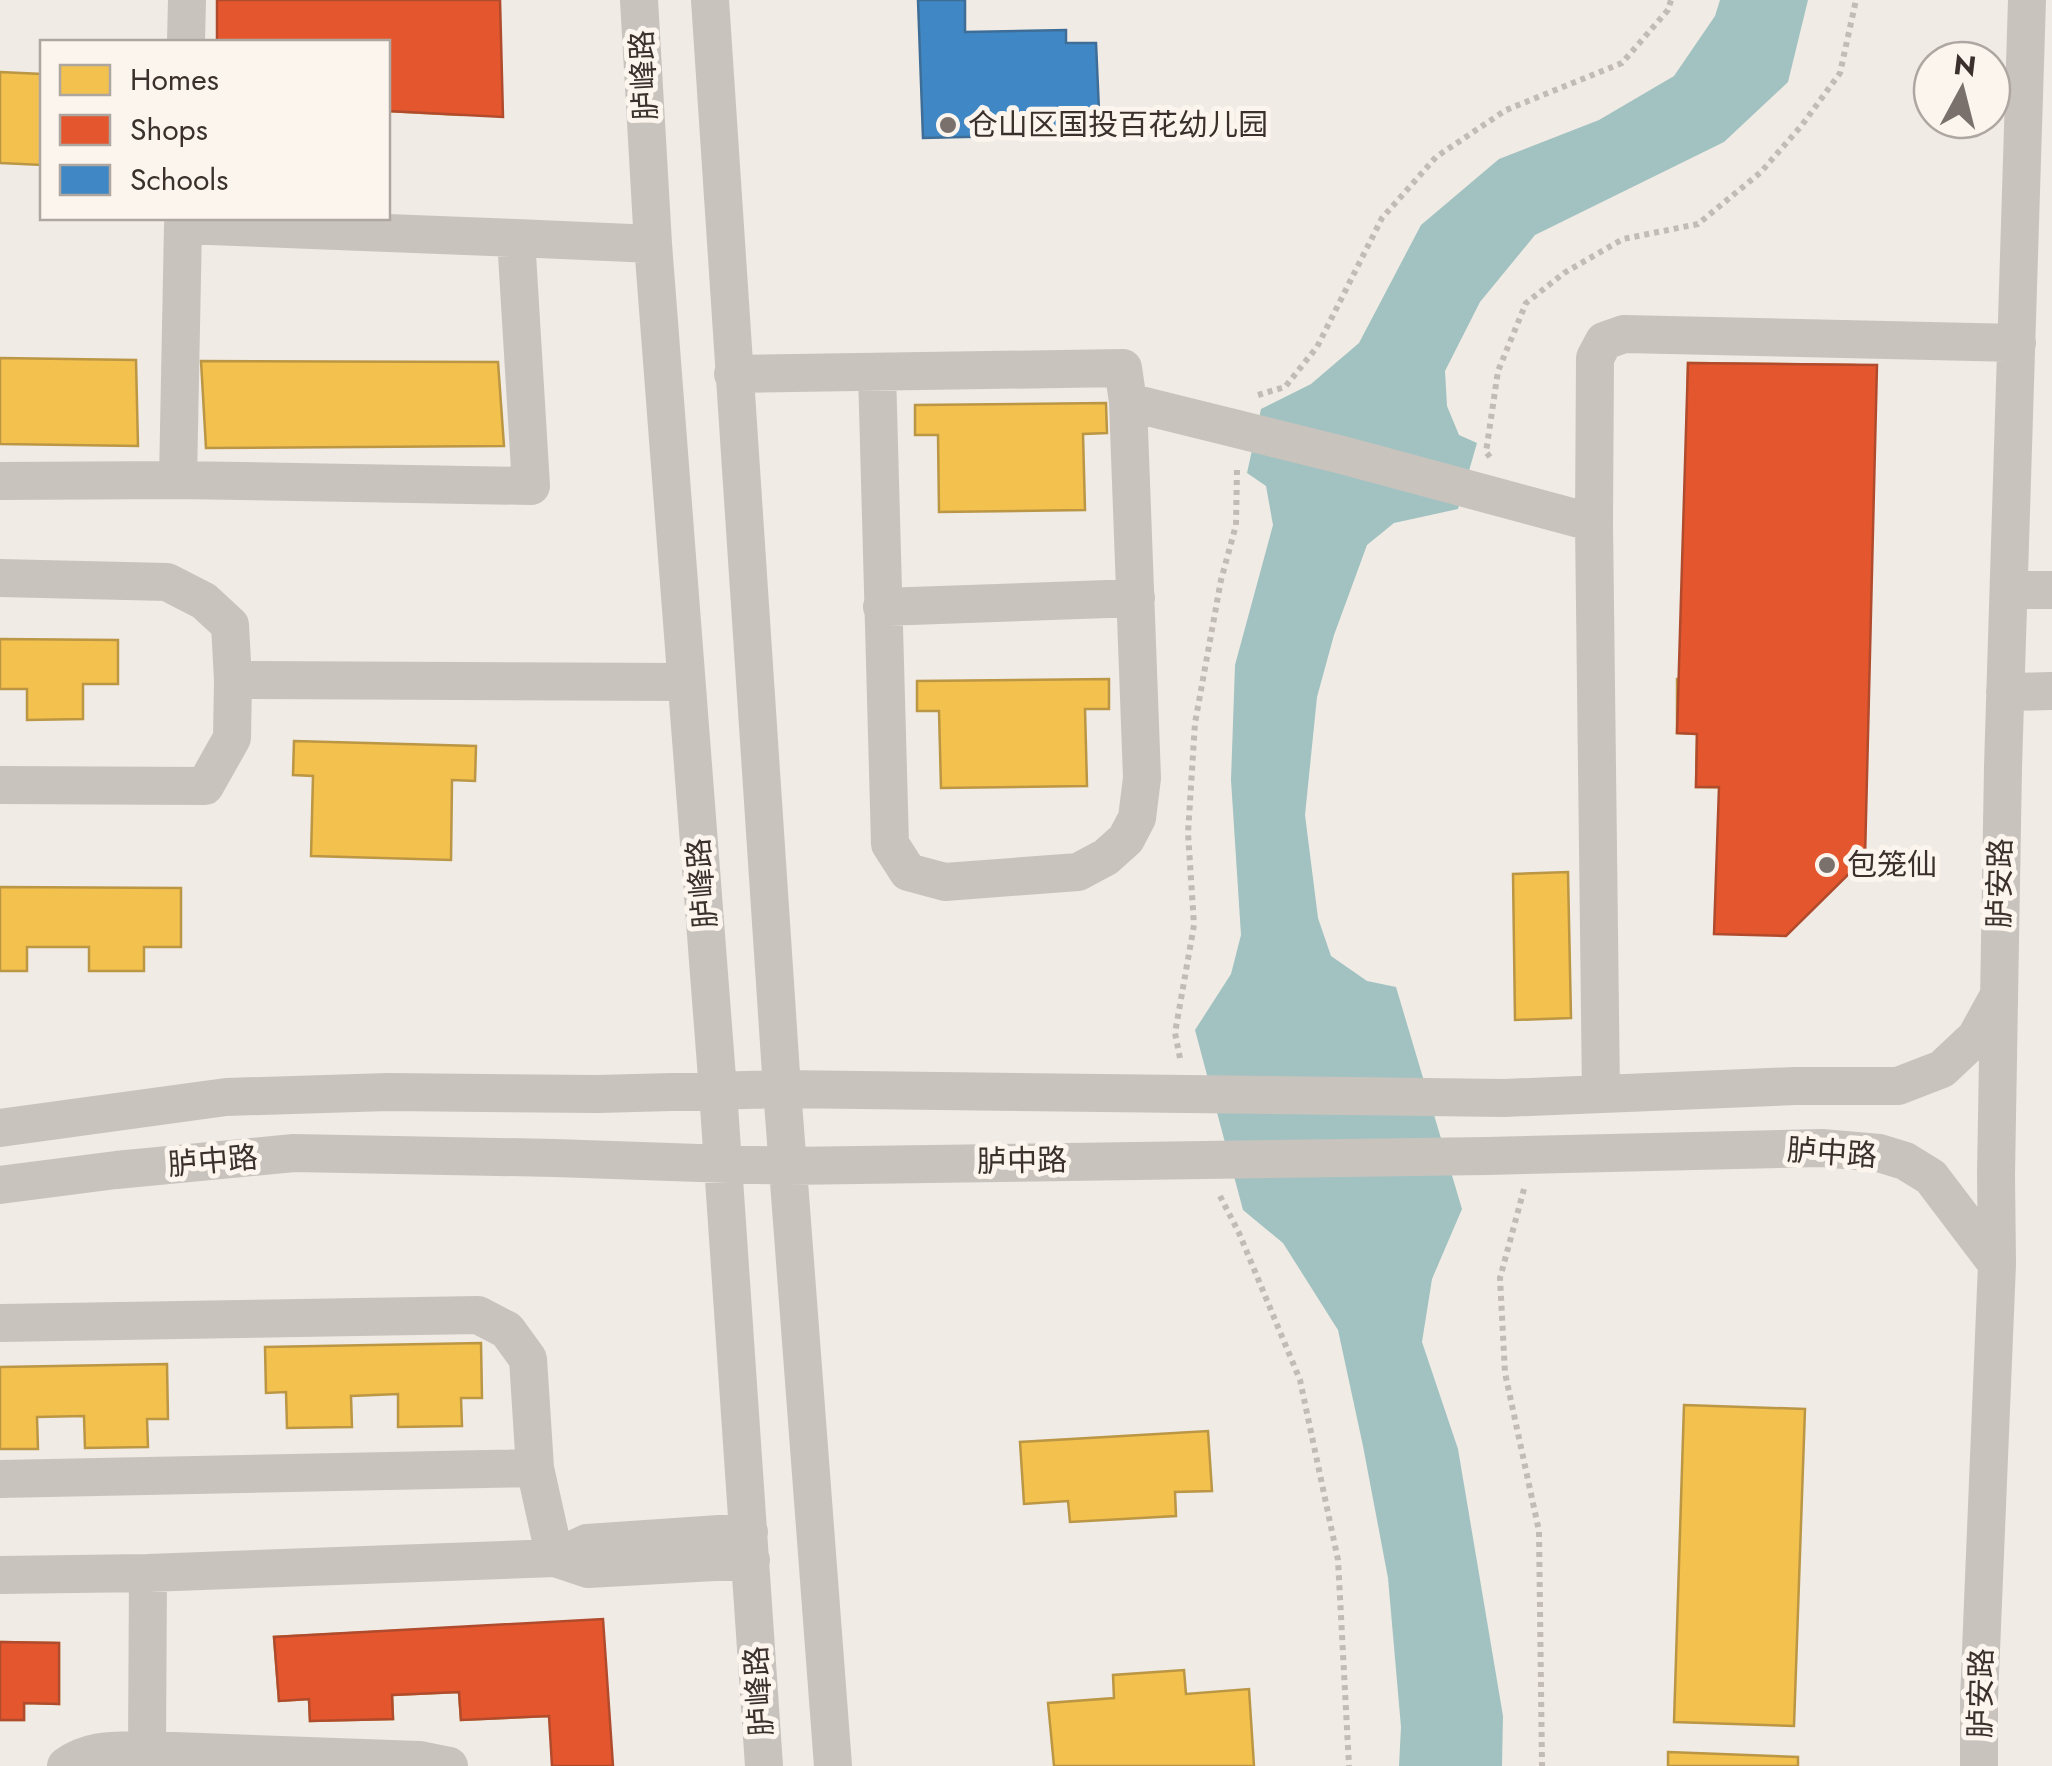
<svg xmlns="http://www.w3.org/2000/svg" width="2052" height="1766" font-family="Jost,'Noto Sans SC',sans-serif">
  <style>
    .water { fill: #a1c2c1 }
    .homes { fill: #f2c14e; stroke: #bb9644; stroke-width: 2.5 }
    .shops { fill: #e4572e; stroke: #b14b2d; stroke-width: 2.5 }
    .schools { fill: #3f88c5; stroke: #3e6e97; stroke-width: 2.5 }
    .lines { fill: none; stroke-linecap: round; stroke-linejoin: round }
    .path { stroke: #c2bbb6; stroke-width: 6; stroke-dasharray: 5 5; stroke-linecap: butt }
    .minor { stroke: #c9c3be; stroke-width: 38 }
    .poi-dot { fill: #7a716c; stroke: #fbf5ee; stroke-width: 4 }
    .labels { text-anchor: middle; stroke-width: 10; stroke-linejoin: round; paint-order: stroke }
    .street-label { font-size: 30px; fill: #3b302b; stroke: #fbf5ee }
    .poi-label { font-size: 30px; fill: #3b302b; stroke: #fbf5ee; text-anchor: start }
  </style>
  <rect width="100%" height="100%" fill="#f0ebe5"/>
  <path class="water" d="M1720 0H1808L1788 82 1724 142 1535 235 1480 302 1445 371 1447 406 1459 435 1477 443 1458 509 1394 523 1367 545 1334 635 1317 697 1305 815 1318 918 1331 956 1367 981 1396 987 1462 1209 1432 1279 1422 1342 1458 1449 1503 1716 1502 1766H1399L1401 1727 1388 1578 1363 1446 1338 1330 1283 1243 1243 1210 1195 1030 1231 974 1241 935 1231 780 1235 665 1273 525 1266 486 1247 473 1261 409 1311 384 1359 343 1421 225 1499 159 1599 120 1674 76 1715 16Z"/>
  <path class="homes" d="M388 45 458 48 460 115 388 111Z
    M0 72 42 74V165L0 163Z
    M0 358 136 360 138 446 0 444Z
    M201 361 498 362 504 446 206 448Z
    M1688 363 1854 365 1853 423H1831L1830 470 1708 468 1709 419 1687 418Z
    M1106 403 1107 433 1083 434 1085 510 939 512 938 435H915V405Z
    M0 639 118 640V684H83V719L27 720V689H0Z
    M1109 679V709H1085L1087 786 941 788 939 711H917V681Z
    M1677 679 1841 681 1840 741H1818V789L1696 787 1697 734 1677 733Z
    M294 741 476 746 475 781 452 780 451 860 311 856 313 776 293 775Z
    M1568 872 1571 1018 1515 1020 1513 874Z
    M0 887 181 888V947H144V971H89V947H27V971H0Z
    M481 1343 482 1398H461L462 1426 398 1427V1394L351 1396 352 1427 287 1428 286 1392 266 1393 265 1347Z
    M167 1364 168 1419H147L148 1447 85 1448 84 1416 37 1417 38 1449H0V1367Z
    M1684 1405 1805 1409 1794 1726 1674 1722Z
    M1208 1431 1212 1491 1175 1492 1176 1516 1070 1522 1068 1501 1024 1504 1020 1442Z
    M569 1622 575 1687 548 1688 549 1716 461 1720 459 1692 392 1695 393 1719 310 1721 309 1699 279 1701 274 1637Z
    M0 1642 59 1643V1704L24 1703V1720H0Z
    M1184 1670 1186 1694 1249 1689 1254 1766H1054L1048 1703 1114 1698 1113 1675Z
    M1668 1752 1798 1757V1766H1668Z"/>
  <path class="shops" d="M217 0H500L503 117 388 111V42H217Z
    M1688 363 1877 365 1865 858 1786 936 1714 934 1719 787H1696L1697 734 1677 733Z
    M603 1619 613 1766H552L549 1716 461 1720 459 1692 392 1695 393 1719 310 1721 309 1699 279 1701 274 1637Z
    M0 1642 59 1643V1704L24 1703V1720H0Z"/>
  <path class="schools" d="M918 0H965V32L1066 30V43H1096L1100 134 923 138Z"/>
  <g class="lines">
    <path class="path" d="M1258 395 1285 387 1317 347 1382 218 1436 157 1506 110 1622 63 1668 10 1671 0
      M1490 457 1486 452 1498 371 1526 303 1564 273 1623 239 1698 224 1761 172 1802 125 1840 73 1856 0
      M1180 1058 1175 1033 1194 925 1188 833 1195 723 1221 580 1236 525 1237 468
      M1524 1189 1500 1278 1505 1373 1539 1531 1542 1766
      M1220 1196 1239 1233 1300 1380 1338 1560 1349 1766"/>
    <path class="minor" d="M639 0 653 244 718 1091 764 1766
      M710 0 782 1089 833 1766
      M186 42 187 0
      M516 238 653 244
      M877 372 890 844 908 872 945 882 1078 872 1106 857 1126 839 1137 818 1142 778 1128 402
      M733 374 1123 368 1128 402 1346 456 1594 523 1595 358 1604 341 1624 334 2017 343
      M0 481 178 480 531 486 516 238 183 225 178 480
      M1594 523 1601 1094
      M0 578 167 582 204 601 230 625 233 680
      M2010 590H2052
      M882 607 1136 598
      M2005 692 2052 691
      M0 785 205 786 232 738 233 680 686 682
      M0 1128 226 1097 388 1092 598 1094 782 1089 1504 1098 1795 1086H1898L1942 1069 1976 1037 1998 997
      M0 1185 116 1170 294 1153 555 1158 788 1166 1487 1156 1822 1148 1879 1153 1905 1161 1931 1177 1997 1264
      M0 1323 478 1315 507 1330 528 1359 535 1468 555 1558
      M0 1479 535 1468
      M555 1558 587 1543 749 1532
      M0 1575 148 1573 555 1558 588 1569 751 1560
      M147 1750 148 1573
      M66 1766C91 1748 116 1751 147 1750L419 1760 449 1766
      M1979 1766V1699L1997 1264 1996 1175 2003 767 2027 0"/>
  </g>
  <g class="poi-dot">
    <circle cx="948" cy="125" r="10"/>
    <circle cx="1827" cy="865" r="10"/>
  </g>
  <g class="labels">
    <g class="street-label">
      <text transform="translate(644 75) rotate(-93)" y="10">胪峰路</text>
      <text transform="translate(702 883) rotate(-95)" y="10">胪峰路</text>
      <text transform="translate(2000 883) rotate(-89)" y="10">胪安路</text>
      <text transform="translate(1832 1153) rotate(4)" y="10">胪中路</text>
      <text transform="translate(213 1161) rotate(-5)" y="10">胪中路</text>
      <text transform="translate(1022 1161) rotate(-1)" y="10">胪中路</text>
      <text transform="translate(759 1691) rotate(-94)" y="10">胪峰路</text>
      <text transform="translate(1981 1693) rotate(-89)" y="10">胪安路</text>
    </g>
    <g class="poi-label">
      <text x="968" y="135">仓山区国投百花幼儿园</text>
      <text x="1847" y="875">包笼仙</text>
    </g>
  </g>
  <rect x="40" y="40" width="350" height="180" fill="#fbf5ee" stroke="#aea6a0" stroke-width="2.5"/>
  <rect x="60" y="65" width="50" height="30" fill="#f2c14e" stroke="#aea6a0" stroke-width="2.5"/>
  <text x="130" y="90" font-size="30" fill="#3b302b">Homes</text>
  <rect x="60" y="115" width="50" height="30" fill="#e4572e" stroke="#aea6a0" stroke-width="2.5"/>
  <text x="130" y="140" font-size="30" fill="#3b302b">Shops</text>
  <rect x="60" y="165" width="50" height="30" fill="#3f88c5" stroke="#aea6a0" stroke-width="2.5"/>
  <text x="130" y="190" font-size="30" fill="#3b302b">Schools</text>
  <g transform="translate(1962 90) rotate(7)"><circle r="48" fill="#fbf5ee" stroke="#aea6a0" stroke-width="2.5"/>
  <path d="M0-8L18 38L0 25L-18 38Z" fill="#7a716c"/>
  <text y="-15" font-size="28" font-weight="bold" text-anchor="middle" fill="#3b302b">N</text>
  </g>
</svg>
